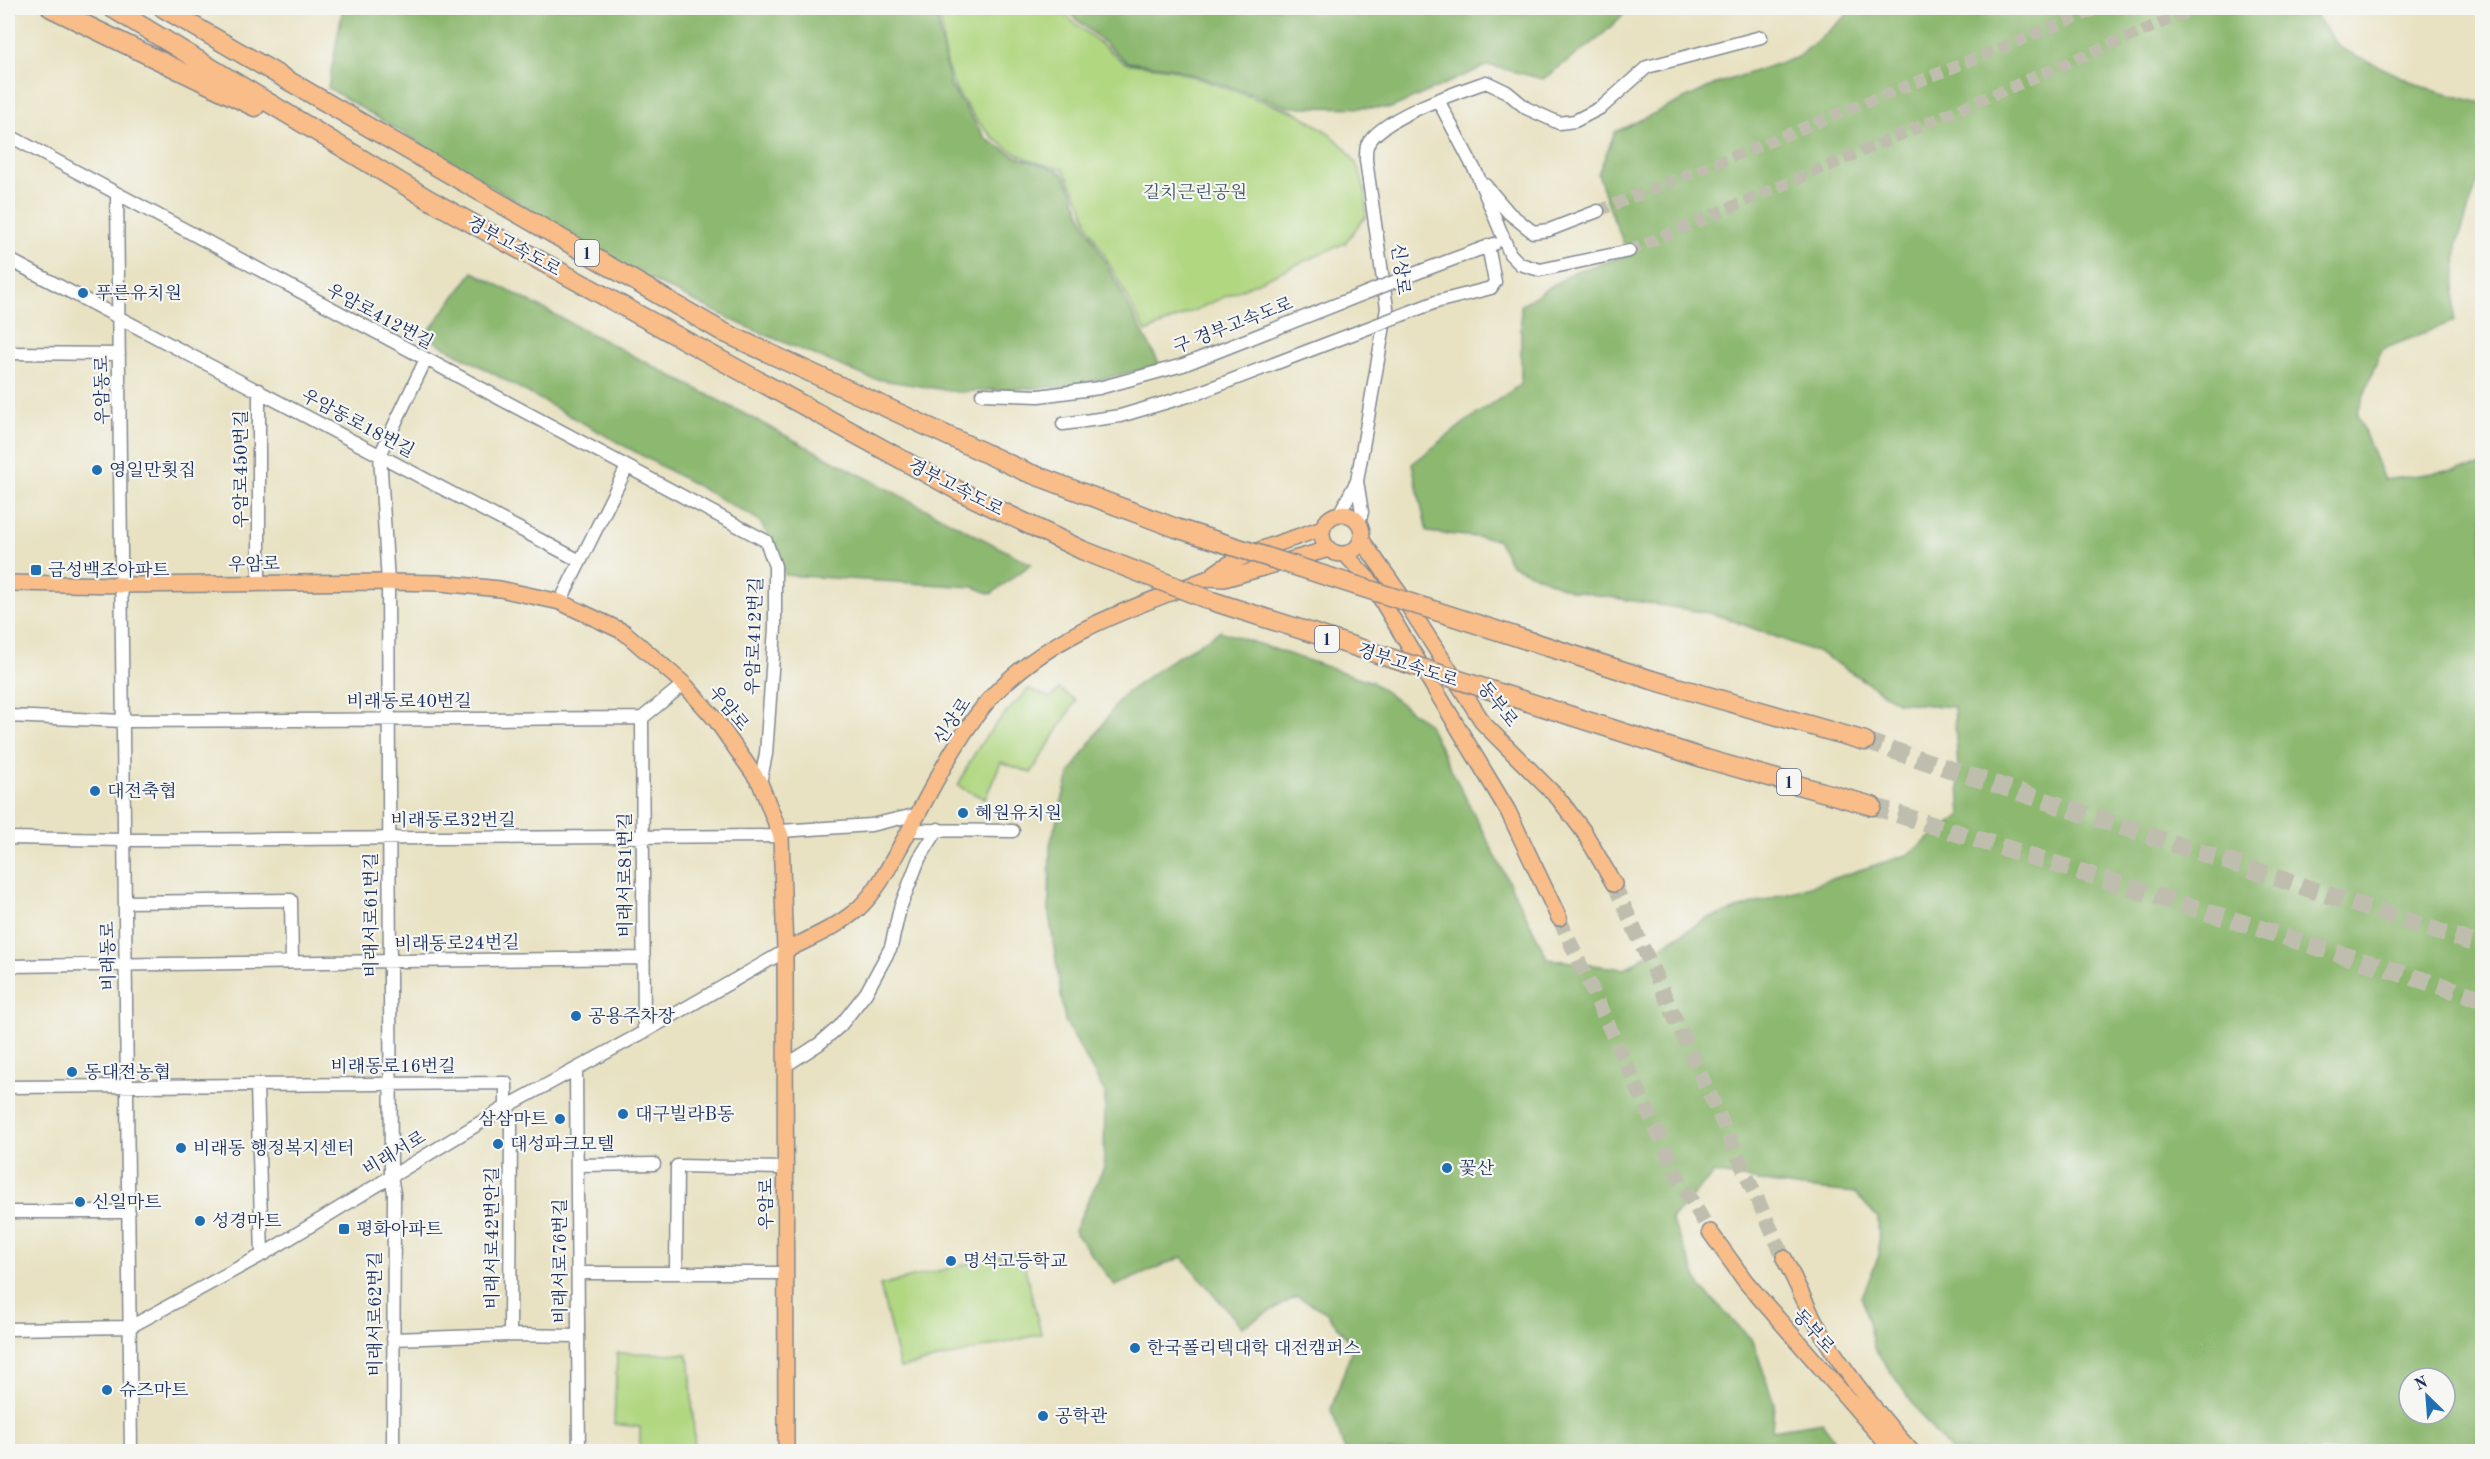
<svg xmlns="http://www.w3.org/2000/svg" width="2490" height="1459" font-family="'Old Standard TT','Noto Serif KR',serif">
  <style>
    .green { fill: #b1d781; stroke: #668370; stroke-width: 1.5 }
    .forest { fill: #8cb86f; stroke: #547466; stroke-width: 1.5; fill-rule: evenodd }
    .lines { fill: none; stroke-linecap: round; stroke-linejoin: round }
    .minor-tunnel { stroke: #bfbeae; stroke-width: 12; stroke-dasharray: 12 6; stroke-linecap: butt }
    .major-tunnel { stroke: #bfbeae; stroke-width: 15; stroke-dasharray: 15 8; stroke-linecap: butt }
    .highway-tunnel { stroke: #bfbeae; stroke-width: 18; stroke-dasharray: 18 9; stroke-linecap: butt }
    .minor-casing { stroke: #828890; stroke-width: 15 }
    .major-casing { stroke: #828890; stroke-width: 18 }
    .highway-casing { stroke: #828890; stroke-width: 21 }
    .minor { stroke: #fff; stroke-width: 12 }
    .major { stroke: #f8bd89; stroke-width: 15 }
    .highway { stroke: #f8bd89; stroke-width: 18 }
    .minor-bridge-casing { stroke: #828890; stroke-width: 15; stroke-linecap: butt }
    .highway-bridge-casing { stroke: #828890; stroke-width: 21; stroke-linecap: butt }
    .minor-bridge { stroke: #fff; stroke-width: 12 }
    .highway-bridge { stroke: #f8bd89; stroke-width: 18 }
    .poi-dot { fill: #1f6fb2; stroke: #f6f6f2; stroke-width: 2 }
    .labels { text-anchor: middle; stroke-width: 4.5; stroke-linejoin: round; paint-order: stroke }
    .shield { fill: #f6f6f2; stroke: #5d6b8a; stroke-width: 1.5 }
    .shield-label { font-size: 16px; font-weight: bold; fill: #1b2f5e }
    .park-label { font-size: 18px; fill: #405967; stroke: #f6f6f2 }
    .street-label { font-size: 18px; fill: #1b2f5e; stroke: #f6f6f2 }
    .poi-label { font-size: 18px; fill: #1b2f5e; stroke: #f6f6f2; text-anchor: start }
  </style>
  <rect width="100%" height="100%" fill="#f6f6f2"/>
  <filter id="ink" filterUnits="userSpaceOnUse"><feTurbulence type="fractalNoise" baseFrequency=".0167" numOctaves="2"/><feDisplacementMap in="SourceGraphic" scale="12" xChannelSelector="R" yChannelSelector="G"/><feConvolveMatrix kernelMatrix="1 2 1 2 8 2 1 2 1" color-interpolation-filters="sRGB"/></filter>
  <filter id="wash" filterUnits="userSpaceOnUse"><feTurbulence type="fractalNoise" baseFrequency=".008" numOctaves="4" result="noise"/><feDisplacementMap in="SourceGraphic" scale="24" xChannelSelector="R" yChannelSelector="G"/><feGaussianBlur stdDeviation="1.35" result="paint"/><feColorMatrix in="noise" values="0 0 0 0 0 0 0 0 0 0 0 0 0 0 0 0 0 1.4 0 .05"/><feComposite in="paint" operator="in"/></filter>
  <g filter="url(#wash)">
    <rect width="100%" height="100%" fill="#e8e2c2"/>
    <path class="green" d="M940 8H1056L1125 63 1171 69 1298 113 1329 133 1345 148 1356 163 1362 179 1366 197V216L1345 243 1146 332 1088 225 1082 205 1063 169C1020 161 989 142 966 105 961 97 954 89 952 81 944 58 941 31 940 8Z
      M1029 689 1051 698 1059 689 1076 701 1031 773 1001 762 985 799 958 786C976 744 997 721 1029 689Z
      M1021 1251 1041 1334 900 1368 880 1285Z
      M617 1353 686 1354 690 1362 695 1451H640V1427L614 1424Z"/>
    <path class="forest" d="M343 8H937L939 31 950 85 986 139 1017 157 1057 170 1063 174 1072 190 1085 224 1160 365 1073 386 958 392 870 378 747 327 625 267 328 88Z
      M1063 8H1630L1598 39 1543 79 1488 65 1391 108 1289 107 1173 68 1127 62Z
      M1849 8H2310L2340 48 2427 89 2482 103V176L2479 177 2457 245 2454 321 2381 350 2357 414 2384 480 2482 466V1451H1951L1925 1421 1874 1348 1862 1297 1879 1255 1878 1218 1855 1193 1795 1187 1714 1173 1671 1219 1701 1287 1753 1341 1774 1403 1772 1430 1823 1422 1840 1451H1345L1331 1409 1353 1346 1326 1312 1297 1296 1242 1327 1182 1257 1115 1286 1074 1231 1104 1167 1105 1093 1065 1021 1049 914 1050 845 1069 775 1121 697 1167 663 1220 631 1372 682 1428 724 1548 959 1624 969 1706 919 1907 855 1961 815 1954 707 1897 702 1824 655 1715 614 1572 591 1511 565 1497 539 1427 532 1412 464 1464 423 1521 384V305L1574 272 1629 255 1613 218 1598 174 1615 132 1716 84 1798 57 1845 17ZM2409 1378H2445V1414H2409Z
      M473 272 1031 564 991 594 974 587 785 575 776 549 759 520 425 336Z"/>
  </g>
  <g filter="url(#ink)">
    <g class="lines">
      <path class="minor-tunnel" d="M1598 211 2100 8
        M1629 251 2196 8"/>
      <path class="major-tunnel" d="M1614 884 1784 1258
        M1559 918 1679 1179 1710 1232"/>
      <path class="highway-tunnel" d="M1865 741 2482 946
        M1872 806 2482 999"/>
      <g class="minor-casing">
        <path id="minor" d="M1438 100 1477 174 1510 254 1520 264 1540 270 1629 251
          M8 135 766 541 775 566V628L766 754 760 783
          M1485 185 1509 213 1533 232 1549 230 1598 211
          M117 195 131 1452
          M8 259 580 561
          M1424 270 1494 244
          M1436 302 1491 288 1495 282 1488 246
          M8 353 119 354
          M259 390V583
          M982 394 1039 396 1099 388 1183 365
          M1063 424 1120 416 1198 393
          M1357 481 1362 512 1359 523
          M1339 514 1357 481 1387 308 1366 160C1366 156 1366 149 1367 146 1379 118 1458 92 1486 82L1507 92 1526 108 1559 123 1575 121 1602 107 1647 67 1761 37
          M560 602 627 467
          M8 716 123 721 642 718 684 684
          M642 718 644 1032
          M910 830 1013 831
          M781 831 871 825 919 814
          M8 838 125 840 781 836
          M125 902 291 900 292 962
          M8 966 644 958
          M785 1066 819 1044 840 1026 866 993 891 947 900 908 919 859 938 829
          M576 1070 579 1452
          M257 1085 262 1255
          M8 1087 506 1083V1107L511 1119 510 1335
          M577 1165 654 1164
          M8 1212H129
          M578 1273H785
          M676 1273 677 1166 785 1168
          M8 1329 130 1327 262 1255 506 1107 644 1032 785 951
          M393 1339 510 1335 578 1336
          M393 1452 394 1193 391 1176 388 582 380 455 425 361"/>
      </g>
      <g class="major-casing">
        <path id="major" d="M1322 534a20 20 0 1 1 40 0a20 20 0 1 1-40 0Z
          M1361 539 1407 604 1484 724 1559 799 1584 832 1614 884
          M1345 554 1370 581 1508 811 1559 918
          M1209 578 1224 579 1329 549
          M8 583 122 585 388 582 440 583 500 589 560 602 624 632 684 684 716 720 760 783 781 836 785 951 786 1452
          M785 951C810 938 838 927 859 908 879 889 891 863 904 840 931 791 957 734 995 693 1054 632 1132 608 1209 578 1234 554 1289 541 1322 528
          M1710 1232 1746 1282 1894 1452
          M1784 1258C1795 1280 1805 1303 1817 1325 1843 1371 1877 1413 1912 1452"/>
      </g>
      <g class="highway-casing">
        <path id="highway" d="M51 8 255 107
          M112 8 428 199 959 491
          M163 8 723 332 1024 471
          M1652 680 1865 741
          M1706 759 1872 806"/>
      </g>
      <use href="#minor" class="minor"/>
      <use href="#major" class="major"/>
      <use href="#highway" class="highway"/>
      <g class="minor-bridge-casing">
        <path id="minor-bridge" d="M1183 365 1424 270
          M1198 393 1436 302"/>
      </g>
      <g class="highway-bridge-casing">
        <path id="highway-bridge" d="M1024 471 1176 528 1652 680
          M959 491 1082 550 1212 601 1706 759"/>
      </g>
      <use href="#minor-bridge" class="minor-bridge"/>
      <use href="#highway-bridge" class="highway-bridge"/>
    </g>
  </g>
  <g class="poi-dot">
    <circle cx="83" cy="293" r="6"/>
    <circle cx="97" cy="470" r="6"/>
    <rect x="30" y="564" width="12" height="12" rx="3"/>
    <circle cx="95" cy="791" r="6"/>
    <circle cx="963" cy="813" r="6"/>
    <circle cx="576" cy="1016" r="6"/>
    <circle cx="72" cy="1072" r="6"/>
    <circle cx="623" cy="1114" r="6"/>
    <circle cx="560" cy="1119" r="6"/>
    <circle cx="498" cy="1144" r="6"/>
    <circle cx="181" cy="1148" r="6"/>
    <circle cx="1447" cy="1168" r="6"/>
    <circle cx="80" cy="1202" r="6"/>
    <circle cx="200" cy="1221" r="6"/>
    <rect x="338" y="1223" width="12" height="12" rx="3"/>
    <circle cx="951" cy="1261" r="6"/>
    <circle cx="1135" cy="1348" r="6"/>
    <circle cx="107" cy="1390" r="6"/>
    <circle cx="1043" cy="1416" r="6"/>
  </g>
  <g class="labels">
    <g class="shield">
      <rect x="575" y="240" width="24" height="26" rx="4.5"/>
      <rect x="1315" y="626" width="24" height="26" rx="4.5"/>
      <rect x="1777" y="769" width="24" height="26" rx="4.5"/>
    </g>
    <g class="shield-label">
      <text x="587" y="259">1</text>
      <text x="1327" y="645">1</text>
      <text x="1789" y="788">1</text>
    </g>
    <g class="park-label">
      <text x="1195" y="198">길치근린공원</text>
    </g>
    <g class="street-label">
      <text transform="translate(514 246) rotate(29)" y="6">경부고속도로</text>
      <text transform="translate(1401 269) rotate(83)" y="6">신상로</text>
      <text transform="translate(380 316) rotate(28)" y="6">우암로412번길</text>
      <text transform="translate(1233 325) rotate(-21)" y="6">구 경부고속도로</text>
      <text transform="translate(102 390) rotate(-91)" y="6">우암동로</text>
      <text transform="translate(358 423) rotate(28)" y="6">우암동로18번길</text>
      <text transform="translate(241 469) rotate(-90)" y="6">우암로450번길</text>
      <text transform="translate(956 487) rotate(27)" y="6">경부고속도로</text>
      <text transform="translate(254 564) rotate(-1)" y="6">우암로</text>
      <text transform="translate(754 636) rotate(-88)" y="6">우암로412번길</text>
      <text transform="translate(1408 665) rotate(18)" y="6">경부고속도로</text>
      <text x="409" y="707">비래동로40번길</text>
      <text transform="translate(1498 704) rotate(52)" y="6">동부로</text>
      <text transform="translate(729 708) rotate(51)" y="6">우암로</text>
      <text transform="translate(952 721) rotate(-56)" y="6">신상로</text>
      <text x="453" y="826">비래동로32번길</text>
      <text transform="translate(625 875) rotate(-90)" y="6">비래서로81번길</text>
      <text transform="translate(371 915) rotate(-90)" y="6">비래서로61번길</text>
      <text transform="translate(457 943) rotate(-1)" y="6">비래동로24번길</text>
      <text transform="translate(108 956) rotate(-91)" y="6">비래동로</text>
      <text x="393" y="1072">비래동로16번길</text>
      <text transform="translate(394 1153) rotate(-31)" y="6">비래서로</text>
      <text transform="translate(766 1204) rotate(-90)" y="6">우암로</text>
      <text transform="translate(492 1238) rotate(-90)" y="6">비래서로42번안길</text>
      <text transform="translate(560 1261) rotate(-90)" y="6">비래서로76번길</text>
      <text transform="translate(375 1314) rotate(-90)" y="6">비래서로62번길</text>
      <text transform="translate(1814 1331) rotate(48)" y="6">동부로</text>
    </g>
    <g class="poi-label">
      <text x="95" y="299">푸른유치원</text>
      <text x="109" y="476">영일만횟집</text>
      <text x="48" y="576">금성백조아파트</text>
      <text x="107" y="797">대전축협</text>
      <text x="975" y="819">혜원유치원</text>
      <text x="588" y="1022">공용주차장</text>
      <text x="84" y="1078">동대전농협</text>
      <text x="635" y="1120">대구빌라B동</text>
      <text x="548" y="1125" text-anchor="end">삼삼마트</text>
      <text x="510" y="1150">대성파크모텔</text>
      <text x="193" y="1154">비래동 행정복지센터</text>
      <text x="1459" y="1174">꽃산</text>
      <text x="92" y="1208">신일마트</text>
      <text x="212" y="1227">성경마트</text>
      <text x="356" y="1235">평화아파트</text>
      <text x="963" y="1267">명석고등학교</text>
      <text x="1147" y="1354">한국폴리텍대학 대전캠퍼스</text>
      <text x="119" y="1396">슈즈마트</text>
      <text x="1055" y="1422">공학관</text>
    </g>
  </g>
  <rect width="2490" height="1459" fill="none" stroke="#f6f6f2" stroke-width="30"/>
  <g transform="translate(2427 1396) rotate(335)"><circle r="28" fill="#f6f6f2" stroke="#9ea6b7" stroke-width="1.5"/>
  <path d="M0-4.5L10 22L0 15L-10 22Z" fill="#1f6fb2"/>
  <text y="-9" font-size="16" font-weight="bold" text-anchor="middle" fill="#1b2f5e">N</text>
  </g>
</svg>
